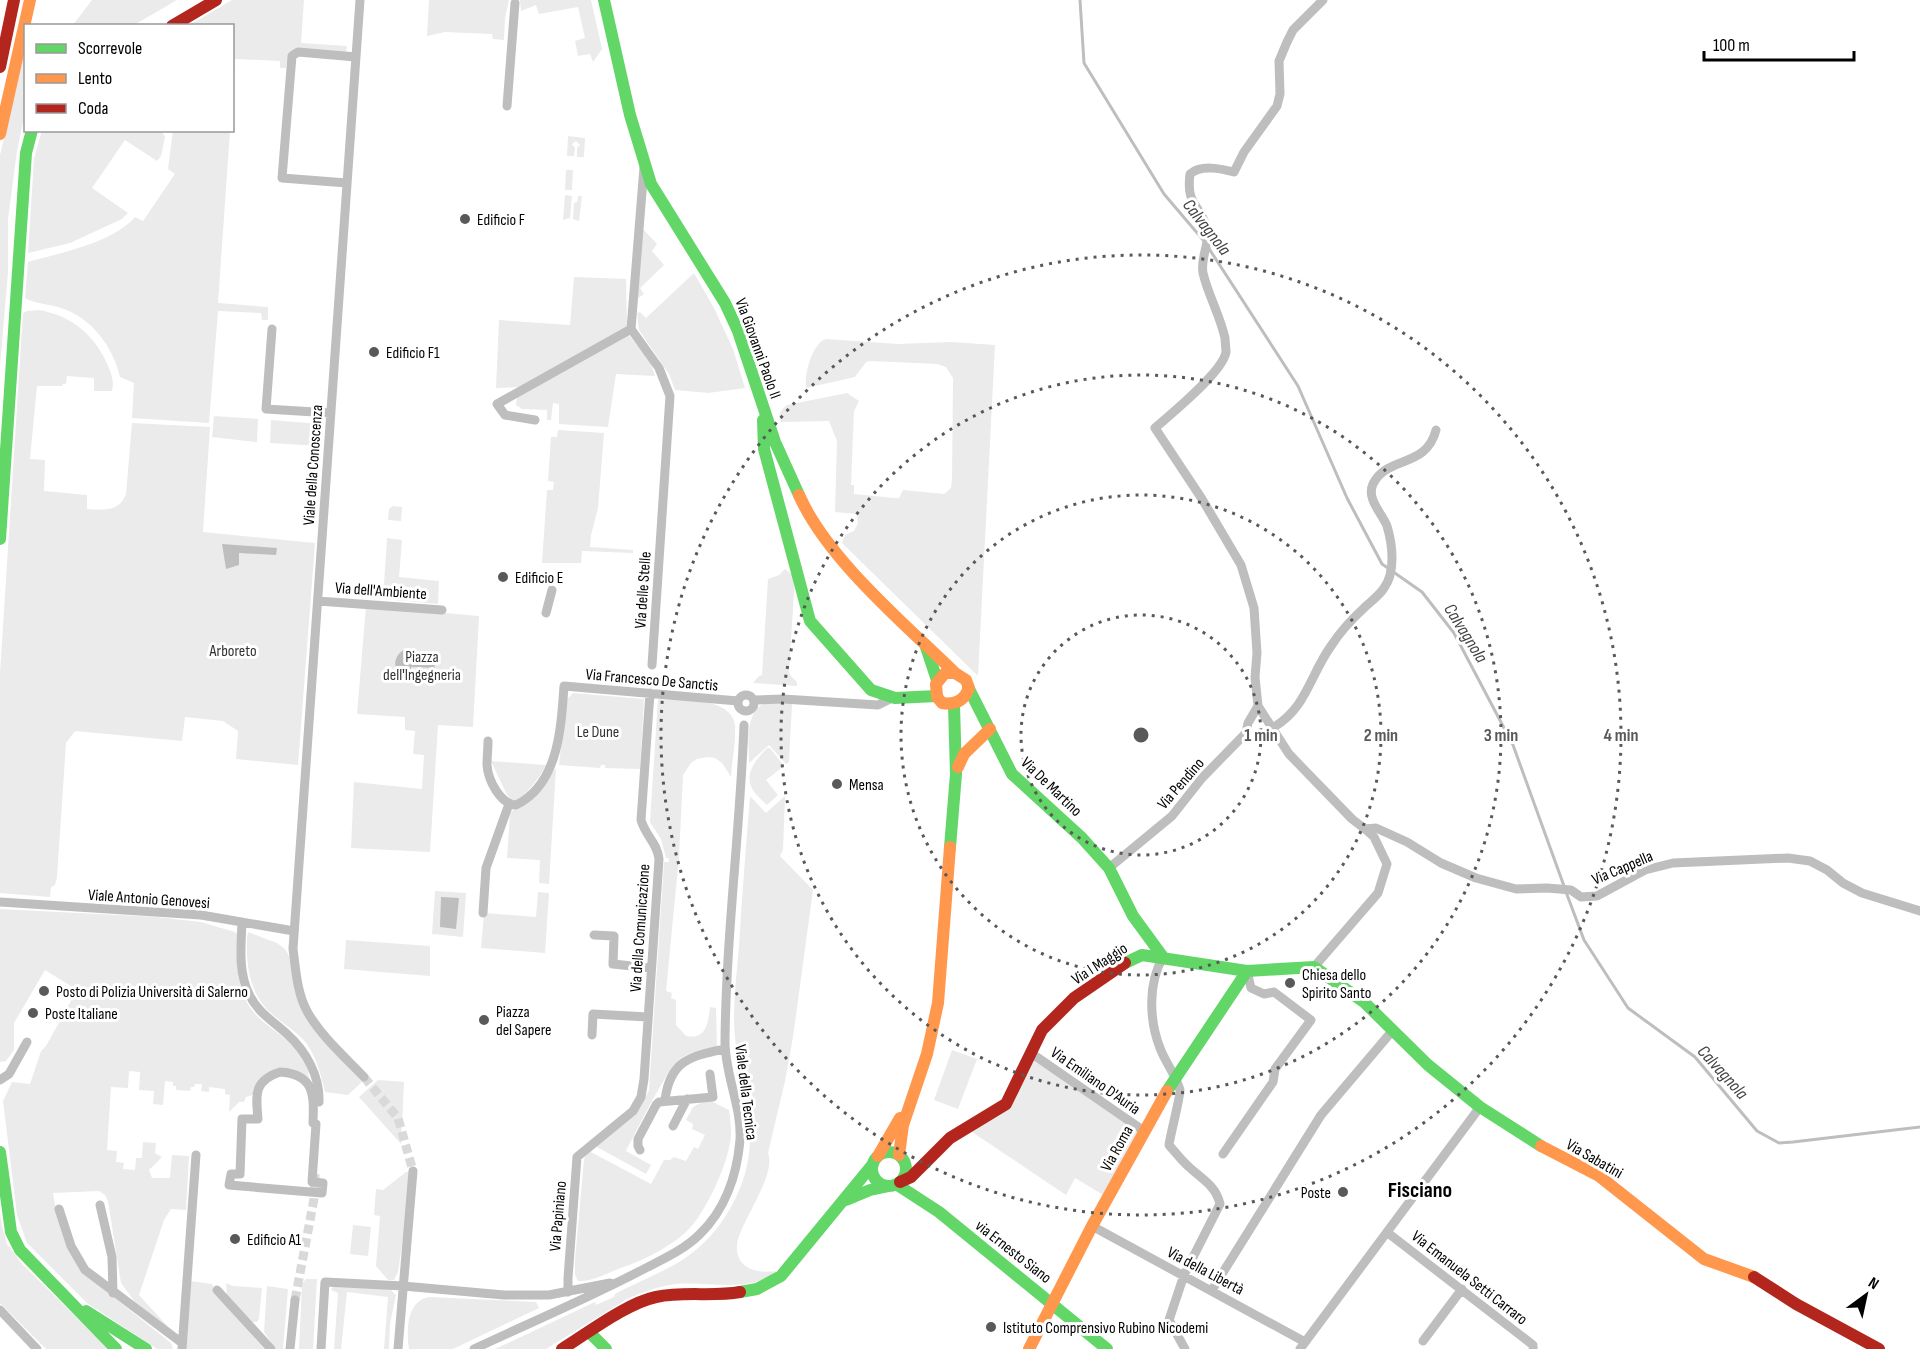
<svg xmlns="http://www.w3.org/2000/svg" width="1920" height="1349" font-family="'Sofia Sans Condensed',sans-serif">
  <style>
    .green { fill: #ebebeb }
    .water { fill: #bebebe }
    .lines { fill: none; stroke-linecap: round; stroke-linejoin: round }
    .stream { stroke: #bebebe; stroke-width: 3 }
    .street-tunnel { stroke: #d9d9d9; stroke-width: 9; stroke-dasharray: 9 4.5; stroke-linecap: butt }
    .street { stroke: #bebebe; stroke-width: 9 }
    .fast { stroke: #63d668; stroke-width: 12 }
    .slow { stroke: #ff974d; stroke-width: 12 }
    .jam { stroke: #b3261e; stroke-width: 12 }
    .ring { fill: none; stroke: #595959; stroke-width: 3; stroke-dasharray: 3 6 }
    .poi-dot { fill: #595959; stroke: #fff; stroke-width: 2 }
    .labels { text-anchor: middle; stroke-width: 6; stroke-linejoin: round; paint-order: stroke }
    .poi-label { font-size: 16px; fill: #000; stroke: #fff; text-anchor: start }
    .street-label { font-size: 16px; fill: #000; stroke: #fff }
    .park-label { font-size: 16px; fill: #323232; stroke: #fff }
    .water-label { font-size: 18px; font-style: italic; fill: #434343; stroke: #fff }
    .district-label { font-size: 22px; font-weight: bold; fill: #000; stroke: #fff }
    .centre { fill: #595959; stroke: #fff; stroke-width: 3 }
    .ring-label { font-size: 18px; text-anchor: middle; font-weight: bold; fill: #595959; stroke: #fff; stroke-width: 6; stroke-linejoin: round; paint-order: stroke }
  </style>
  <rect width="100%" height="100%" fill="#fff"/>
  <path class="green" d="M92 0H177L134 25H73Z
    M232 0H304L301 43 347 46 346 52 290 53 287 59 286 68H280V61L235 59 233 91 232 26H188Z
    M429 0H509L505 18 504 40 493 39 492 34 445 32 427 36Z
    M520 0H591L602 49 593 62 590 54 578 56 575 41 585 38 578 7 539 14 536 5 521 11Z
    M25 49V113L17 151 8 219V272L0 366V155Z
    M42 130H161L165 137 161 156 157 161 125 140 92 188 128 213 122 219 70 243 28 253 34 159Z
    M173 130 230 131 218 303 268 307V320H262L261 313 218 311 209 423 132 418 134 383 120 377C113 347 92 318 61 308 50 304 35 304 25 298L28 262C59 253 113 243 135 217L143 221 175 174 168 169Z
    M568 136 585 138 584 157H577V148L580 145 576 141 572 144 575 148 574 156H567Z
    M566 170H573L572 190H565Z
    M565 195 572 196 570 218 563 220Z
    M578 196H582L579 221 573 219 574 203 577 202Z
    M643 229 657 244 652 251 664 265 640 288 644 294 637 299Z
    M694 273 714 308 733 349 745 388 708 393 675 390 669 374 639 330 637 313 640 312 646 318Z
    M574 277 626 279 627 326 519 387 496 388 499 320 570 325Z
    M39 310C73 316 96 336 109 368 112 375 114 382 112 391H94V378L67 376 66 384H63L62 386H37L30 459 45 460 44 491 87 495V509C104 510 119 512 126 494L132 423 210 427 203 532 315 543 298 765 236 759 238 731 223 721 185 717 182 741 75 731 66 743 57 877 55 885 51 887 50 897 0 893V673L23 313 27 311Z
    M628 334 650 361 655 376 616 374 608 427 559 424V404L553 403 551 420H547V410L522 409 516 405 517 397Z
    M826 339 898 344 951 342 995 345 978 676 842 543 845 535 854 531 858 523 857 514 835 512 837 441 829 421 781 422C777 414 781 410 787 405L847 393 859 401 854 411 851 485H854V494L894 498H899L903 490 944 494 951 488 952 479 953 378 946 367 937 364 871 361 866 362 855 377 806 388C804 375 812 343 826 339Z
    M214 416 258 419 257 442 212 437Z
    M271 420 320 424 319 446 270 443Z
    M558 430 604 433 598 508 591 535 590 547 633 550V553L582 551 581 563H542L547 490H553L554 482 548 481 551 437H557Z
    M393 506 402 507 401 521 388 520 389 509Z
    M387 538 402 540 399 577 439 581 438 604 383 599Z
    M785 569 795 577 789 671 790 675 797 682V686L753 683 759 676 762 675 768 579 779 575Z
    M366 606 479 616 473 727 438 725 430 852 351 848 354 782 422 789 424 755 413 754 415 731 405 730V717L357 714Z
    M573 693 644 699 640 769 605 768V765H601L600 768 559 765 566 700Z
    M658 699C680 701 731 696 735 725 736 742 732 760 731 777L722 763 715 758 707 757 697 759 691 763 683 775 679 857 666 991 672 993 671 998 676 1000V1025L686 1036C706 1040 708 1024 710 1007L716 1008 717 1047C705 1050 691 1051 681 1058 666 1069 637 1131 626 1151L651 1165 646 1174 595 1146C618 1129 636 1118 649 1090L664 862H669V859L666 858 661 839 650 822Z
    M766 703 792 704 789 762 786 764 769 745 749 763C749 744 744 711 766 703Z
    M767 748H770L784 766 766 780 778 795 767 805C762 800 753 793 751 786 745 771 758 758 767 748Z
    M491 761 546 765C540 777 526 797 513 801L507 795Z
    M556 768 549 884 539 883 540 860 507 858 510 814C514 807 526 802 533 795 542 787 548 777 556 768Z
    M750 796 766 813 785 796 783 850 780 856 813 890 793 1037 785 1081 768 1153C777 1175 740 1222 737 1245 735 1269 758 1274 776 1271 749 1294 709 1281 676 1284 659 1286 643 1292 627 1299L546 1349H495L595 1302 596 1305 614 1297 615 1294C637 1282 662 1273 684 1259 727 1230 756 1174 749 1122 745 1087 734 1054 734 1018 734 994 737 970 739 946 742 896 746 846 750 796Z
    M435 891 466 893 463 937 432 934Z
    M538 892 549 893 545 953 481 948 484 913 536 917Z
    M0 909 156 917 201 922 235 932 237 934C236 959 236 989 252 1010 269 1033 315 1048 308 1084L301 1077 269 1076 256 1094 246 1097 244 1102H239L229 1112 230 1095 225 1094V1089L209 1087V1092L201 1091 202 1084H195L194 1087H191L190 1091 176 1090V1086H173V1082L165 1081 163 1105 153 1104 154 1091 139 1090 140 1072 129 1071 128 1088 111 1087 107 1150 117 1151 116 1162 124 1163 123 1169 135 1170 136 1158H142L143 1142 156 1143 155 1153 162 1157 149 1170 152 1178H170L172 1155 189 1156 186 1210 171 1209 164 1220 139 1295 171 1330 135 1302 121 1283 108 1201 105 1195 99 1191 53 1193 57 1216 87 1276 171 1343 173 1349H157L87 1303 27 1243 17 1215 3 1101 12 1082 30 1084 41 1051 46 1046 77 990 45 970 14 1023V1050L6 1061 0 1062Z
    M248 932 277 943 285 949 290 958 299 1003 362 1082 348 1095 325 1092C321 1075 317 1059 307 1044 298 1032 283 1024 272 1014 249 994 246 965 247 937Z
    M346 940 430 946V976L344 969Z
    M952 1050 977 1059 958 1109 934 1100Z
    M1033 1052 1143 1126 1105 1196 1075 1178 1066 1195 969 1130 1005 1109Z
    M378 1080 404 1082 401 1144 359 1097Z
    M702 1102H713L729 1110C730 1118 731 1126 731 1133 731 1159 705 1215 686 1232 667 1249 642 1261 618 1269 606 1274 591 1282 578 1281L575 1275V1260L584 1159 587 1154 591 1152 651 1184 664 1160H670L674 1157 686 1161 694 1147 698 1149 705 1135 692 1129 693 1124 686 1120 693 1107Z
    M406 1172H409L406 1219 398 1272 394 1280H388L376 1266 380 1216 374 1215 376 1189 383 1190Z
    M0 1214 2 1226 7 1244 23 1265 109 1349H46L0 1303Z
    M353 1225 371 1227 368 1256 350 1254Z
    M306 1279H317L313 1349H299L302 1284Z
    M190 1281 212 1284 216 1294 264 1349H185Z
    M226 1283 233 1286 262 1288 259 1319 257 1322H252L227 1296Z
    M267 1286 288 1289 283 1349H276L264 1332Z
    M333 1287 389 1288 396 1295 390 1324 389 1349H384L388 1297 347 1292 341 1349H334L338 1293 331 1290Z
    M429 1297 536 1302 539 1308 453 1349H409C406 1330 407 1301 429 1297Z"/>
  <path class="water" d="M222 544 277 548 276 555 239 553V565L226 569Z
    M407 648 410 661 434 662 435 668 411 667 413 679C392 679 389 656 407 648Z
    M441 897 459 898 456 929 440 927Z"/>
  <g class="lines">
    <path class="stream" d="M1080 0 1084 63 1164 194 1204 241
      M1208 247 1298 386 1347 498 1382 564 1422 592 1454 633 1513 745 1564 886
      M1566 892 1584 940 1628 1008 1695 1057 1757 1131 1779 1143 1793 1142 1920 1127"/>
    <path class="street-tunnel" d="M364 1077 398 1118 413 1171
      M295 1300 314 1199 315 1174"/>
    <path class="street" d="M360 0 293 949C296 971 297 994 308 1013 322 1037 345 1057 364 1077
      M1323 0 1293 30 1287 42 1279 61 1280 94 1277 106 1244 152 1234 172C1222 169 1201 164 1190 174 1186 205 1199 203 1207 228 1211 241 1200 257 1203 273 1208 295 1220 315 1225 338 1225 342 1226 348 1226 352 1223 372 1171 414 1155 428L1202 499 1241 565 1254 608 1257 653 1255 677 1258 706 1289 754 1352 819 1365 829
      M507 106 515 3
      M644 167 631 329 659 368 670 396 652 665
      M347 183 282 178 292 56 298 52 356 57
      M272 329 266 409 331 413
      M535 420 505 415 497 404 631 329
      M318 601 442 610
      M546 613 552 590
      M738 703a8 8 0 1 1 16 0a8 8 0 1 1-16 0Z
      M755 700 783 699 878 705 890 699
      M1274 727C1307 707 1310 675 1331 646 1340 632 1352 619 1364 608 1370 602 1379 596 1384 588 1390 580 1392 568 1392 558 1392 547 1390 536 1387 526 1382 513 1366 499 1373 484 1387 455 1426 469 1436 430
      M488 741C488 749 487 757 487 765 488 780 500 804 516 805 559 784 561 727 564 686L738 701
      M1109 868 1172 816 1202 778 1246 733 1248 723 1258 706
      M0 902 201 915 294 931
      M483 913 486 868 509 804
      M242 922C241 946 238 972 249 994 257 1012 273 1021 287 1034 306 1051 320 1076 319 1102
      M594 935 614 936 613 964 651 968
      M1163 957C1148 983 1149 1020 1160 1048 1165 1062 1176 1075 1180 1090 1181 1094 1170 1136 1169 1145 1175 1152 1182 1161 1189 1167 1202 1179 1216 1186 1220 1204L1184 1275 1169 1320 1185 1349
      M1314 967 1378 893 1387 864 1374 837 1365 829 1376 828 1407 842 1441 863 1476 878 1516 889 1547 888 1571 890 1581 897 1597 896 1645 870 1673 863 1788 858 1810 861 1827 870 1843 883 1862 893 1920 911
      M592 1035 593 1014 648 1017
      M1031 1053 1144 1131
      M280 1072C315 1074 314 1096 313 1123L316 1124 312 1182 323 1183 322 1193 229 1185 231 1174H240L242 1119H258C256 1095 253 1081 280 1072Z
      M0 1080 9 1074 27 1042
      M665 1100C670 1060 691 1056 725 1049
      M673 1126 687 1099
      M640 1150 638 1146V1139L656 1105 659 1102 713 1097 710 1074
      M1223 1154 1273 1082 1275 1069 1311 1020 1274 992 1264 994 1251 988 1247 971
      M100 1205 112 1257 113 1293
      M59 1209 71 1246 85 1270 182 1343
      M1092 1226 1305 1342
      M1388 1233 1533 1345V1349
      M217 1290 271 1349
      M1212 1290 1321 1115 1393 1030
      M568 1292V1278L577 1157 633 1111 641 1097 644 1079 659 859C657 842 646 837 641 820L650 693
      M0 1310 37 1349
      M1423 1341 1462 1289
      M182 1349 196 1155
      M290 1349 295 1300
      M321 1349 325 1282 403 1286 504 1295H549L610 1283
      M398 1349 413 1171
      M474 1349C529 1323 584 1300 638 1272 659 1261 683 1251 700 1234 725 1210 737 1175 740 1140 742 1107 725 1075 725 1042 726 936 740 831 744 725
      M1300 1349 1480 1107"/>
    <path class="fast" d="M604 0 630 115 651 184 725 303 738 331 775 442 799 495
      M763 420 764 449 810 621 871 690 895 698 937 696
      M0 539 26 153 32 130
      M926 647 937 680
      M968 687 1012 774 1082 838 1109 868 1133 916 1163 957
      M950 847 956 774 954 705
      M1125 963 1142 955 1247 971 1314 967 1364 1002 1428 1065 1480 1107 1541 1146
      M1167 1091 1247 971
      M0 1152 11 1232 20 1250 116 1349
      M872 1169a17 17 0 1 1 34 0a17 17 0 1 1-34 0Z
      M896 1184 939 1212 1107 1349
      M846 1200 870 1190 889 1186
      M740 1292 757 1289 781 1276 873 1164
      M86 1311 146 1349
      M589 1332 606 1349"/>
    <path class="slow" d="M0 134 30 0
      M799 495C827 559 905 624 955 673L966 680 969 688C964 701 955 705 942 703L937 697 936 684 945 673H955
      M958 767 964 754 990 729
      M1541 1146 1599 1176 1704 1259 1754 1277
      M899 1155 903 1125 927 1054 938 1003 950 847
      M878 1156 900 1118
      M1029 1349 1092 1226 1167 1091"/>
    <path class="jam" d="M172 26 216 0
      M0 67 14 0
      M900 1182 911 1177 950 1138 1006 1104 1042 1030 1074 998 1125 963
      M1754 1277 1796 1304 1879 1349
      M562 1349C588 1333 627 1303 656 1297 684 1291 713 1297 740 1292"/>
  </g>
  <g class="ring">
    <circle cx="1141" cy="735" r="120"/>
    <circle cx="1141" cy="735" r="240"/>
    <circle cx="1141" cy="735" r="360"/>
    <circle cx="1141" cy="735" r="480"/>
  </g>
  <g class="poi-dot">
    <circle cx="465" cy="219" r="6"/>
    <circle cx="374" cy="352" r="6"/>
    <circle cx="503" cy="577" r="6"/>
    <circle cx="837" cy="784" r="6"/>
    <circle cx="1290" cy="983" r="6"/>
    <circle cx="44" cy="991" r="6"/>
    <circle cx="33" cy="1013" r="6"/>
    <circle cx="484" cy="1020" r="6"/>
    <circle cx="1343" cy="1192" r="6"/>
    <circle cx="235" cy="1239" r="6"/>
    <circle cx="991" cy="1327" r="6"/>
  </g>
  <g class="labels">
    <g class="poi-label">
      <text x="477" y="225">Edificio F</text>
      <text x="386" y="358">Edificio F1</text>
      <text x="515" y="583">Edificio E</text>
      <text x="849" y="790">Mensa</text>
      <text x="1302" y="980">Chiesa dello<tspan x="1302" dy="18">Spirito Santo</tspan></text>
      <text x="56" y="997">Posto di Polizia Università di Salerno</text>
      <text x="496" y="1017">Piazza<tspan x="496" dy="18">del Sapere</tspan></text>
      <text x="45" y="1019">Poste Italiane</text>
      <text x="1331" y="1198" text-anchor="end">Poste</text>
      <text x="247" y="1245">Edificio A1</text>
      <text x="1003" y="1333">Istituto Comprensivo Rubino Nicodemi</text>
    </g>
    <g class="street-label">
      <text transform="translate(759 348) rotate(70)" y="6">Via Giovanni Paolo II</text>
      <text transform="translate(312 465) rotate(-86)" y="6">Viale della Conoscenza</text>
      <text transform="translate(381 590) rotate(4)" y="6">Via dell'Ambiente</text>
      <text transform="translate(642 590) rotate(-86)" y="6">Via delle Stelle</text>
      <text transform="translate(652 679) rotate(5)" y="6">Via Francesco De Sanctis</text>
      <text transform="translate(1180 783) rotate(-49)" y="6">Via Pendino</text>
      <text transform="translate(1052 786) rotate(44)" y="6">Via De Martino</text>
      <text transform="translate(1622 867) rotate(-23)" y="6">Via Cappella</text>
      <text transform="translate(149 898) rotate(4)" y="6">Viale Antonio Genovesi</text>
      <text transform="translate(639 928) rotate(-86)" y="6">Via della Comunicazione</text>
      <text transform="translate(1099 963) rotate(-33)" y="6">Via I Maggio</text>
      <text transform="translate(1096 1080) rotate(35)" y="6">Via Emiliano D'Auria</text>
      <text transform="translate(747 1092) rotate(83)" y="6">Viale della Tecnica</text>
      <text transform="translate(1116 1148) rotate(-61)" y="6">Via Roma</text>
      <text transform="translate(1595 1158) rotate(30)" y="6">Via Sabatini</text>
      <text transform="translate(557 1216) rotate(-85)" y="6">Via Papiniano</text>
      <text transform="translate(1014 1251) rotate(38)" y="6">via Ernesto Siano</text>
      <text transform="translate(1206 1270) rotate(28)" y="6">Via della Libertà</text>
      <text transform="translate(1470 1277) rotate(38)" y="6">Via Emanuela Setti Carraro</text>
    </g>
    <g class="park-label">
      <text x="233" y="656">Arboreto</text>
      <text x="422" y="662">Piazza<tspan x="422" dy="18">dell'Ingegneria</tspan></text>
      <text x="598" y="737">Le Dune</text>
    </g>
    <g class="water-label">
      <text transform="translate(1207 227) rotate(52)" y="6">Calvagnola</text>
      <text transform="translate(1466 633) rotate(58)" y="6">Calvagnola</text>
      <text transform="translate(1723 1072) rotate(48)" y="6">Calvagnola</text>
    </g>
    <g class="district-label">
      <text x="1420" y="1197">Fisciano</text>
    </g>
  </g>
  <circle cx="1141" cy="735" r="9" class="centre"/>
  <g class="ring-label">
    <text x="1261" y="741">1 min</text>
    <text x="1381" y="741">2 min</text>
    <text x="1501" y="741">3 min</text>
    <text x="1621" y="741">4 min</text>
  </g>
  <rect x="24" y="24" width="210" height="108" fill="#ffffff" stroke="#999999" stroke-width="1.5"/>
  <rect x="36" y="44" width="30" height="9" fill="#63d668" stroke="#999999" stroke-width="1.5"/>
  <text x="78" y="54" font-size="18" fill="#000000">Scorrevole</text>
  <rect x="36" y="74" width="30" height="9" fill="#ff974d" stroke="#999999" stroke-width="1.5"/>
  <text x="78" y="84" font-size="18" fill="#000000">Lento</text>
  <rect x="36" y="104" width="30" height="9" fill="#b3261e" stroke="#999999" stroke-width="1.5"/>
  <text x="78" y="114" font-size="18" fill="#000000">Coda</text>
  <g transform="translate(1866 1295) rotate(33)" stroke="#ffffff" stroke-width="4.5" paint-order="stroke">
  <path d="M0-4.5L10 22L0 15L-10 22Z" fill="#000000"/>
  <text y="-9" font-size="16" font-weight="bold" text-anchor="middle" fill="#000000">N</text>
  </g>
  <path d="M1704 51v9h150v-9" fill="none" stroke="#000000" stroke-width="3"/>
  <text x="1713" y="51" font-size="18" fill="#000000" stroke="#ffffff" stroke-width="4.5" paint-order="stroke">100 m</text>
</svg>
